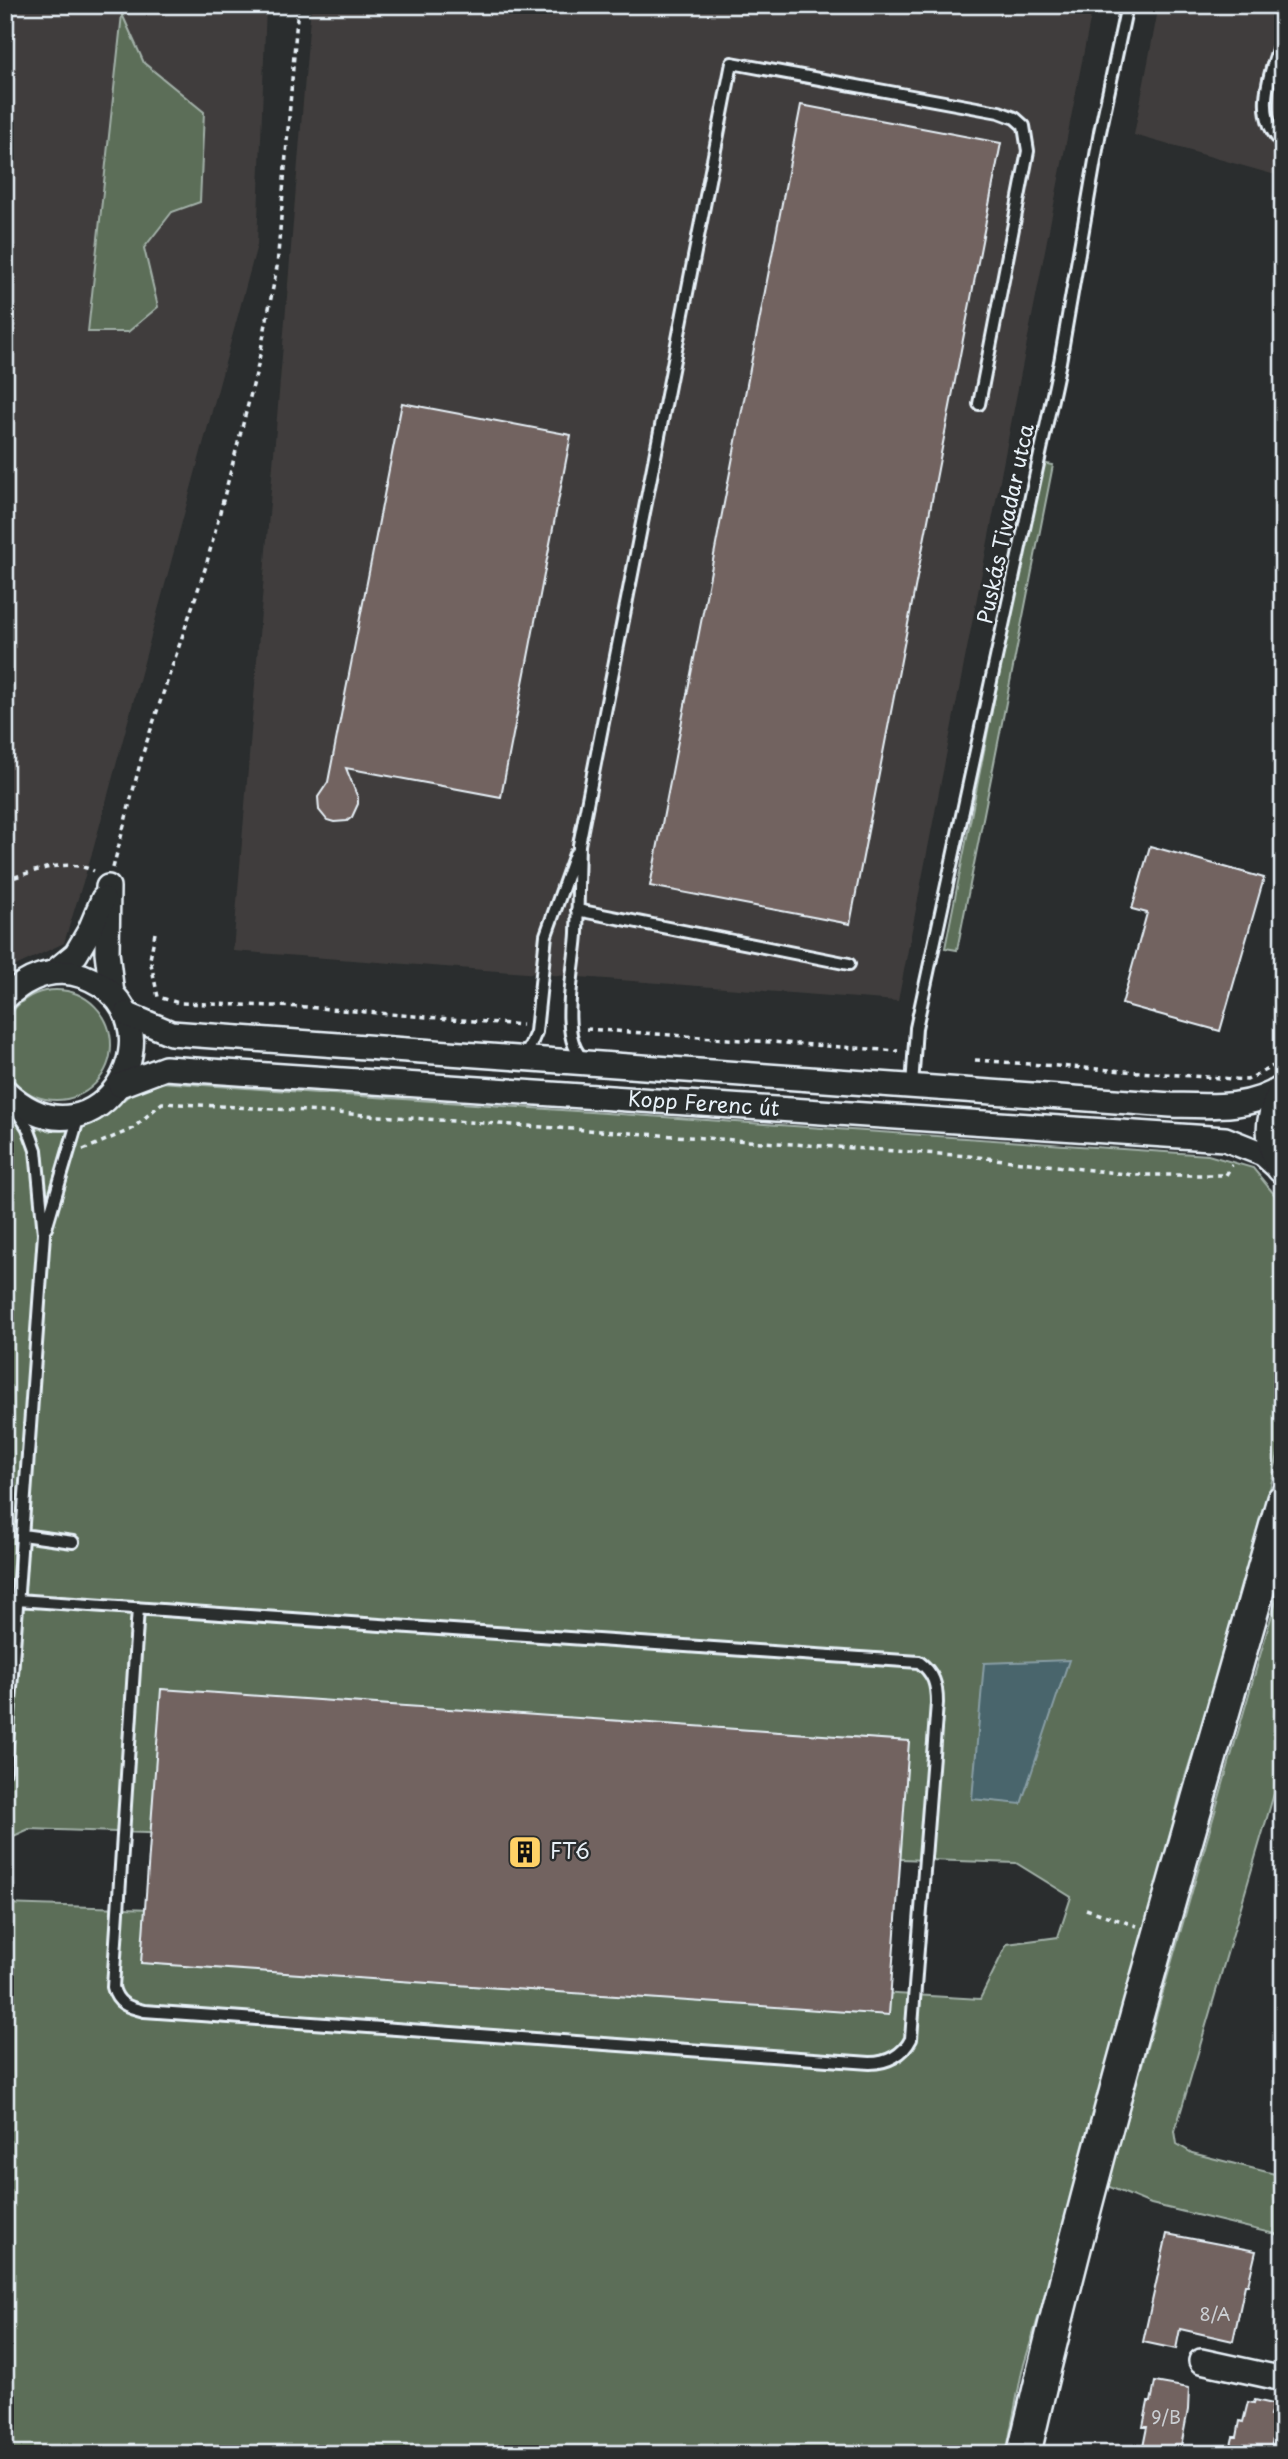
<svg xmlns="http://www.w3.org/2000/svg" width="1288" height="2459" font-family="'Playpen Sans',sans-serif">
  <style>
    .built { fill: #403e3d }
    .green { fill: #5b6e58; stroke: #a2b0a8; stroke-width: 2 }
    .water { fill: #48656c; stroke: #889da4; stroke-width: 2 }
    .building { fill: #726461; stroke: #e8f1f8; stroke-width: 2 }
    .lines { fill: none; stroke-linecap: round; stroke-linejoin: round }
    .service-casing { stroke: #e8f1f8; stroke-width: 16 }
    .minor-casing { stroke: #e8f1f8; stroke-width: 28 }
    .secondary-casing { stroke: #e8f1f8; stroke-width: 37 }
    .path { stroke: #e8f1f8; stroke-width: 3.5; stroke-dasharray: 5 5; stroke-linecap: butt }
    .service { stroke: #2a2d2e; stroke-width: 10 }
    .minor { stroke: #2a2d2e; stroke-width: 23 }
    .secondary { stroke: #2a2d2e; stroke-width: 32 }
    .labels { text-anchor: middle; stroke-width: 5; stroke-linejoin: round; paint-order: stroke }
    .number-label { font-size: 18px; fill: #caced2 }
    .street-label { font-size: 21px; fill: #e8f1f8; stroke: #2a2d2e }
    .poi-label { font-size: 21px; fill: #e8f1f8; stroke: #2a2d2e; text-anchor: start }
  </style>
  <rect width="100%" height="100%" fill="#2a2d2e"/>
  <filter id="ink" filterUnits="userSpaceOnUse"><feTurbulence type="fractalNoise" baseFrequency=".0143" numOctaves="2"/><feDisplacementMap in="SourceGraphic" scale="14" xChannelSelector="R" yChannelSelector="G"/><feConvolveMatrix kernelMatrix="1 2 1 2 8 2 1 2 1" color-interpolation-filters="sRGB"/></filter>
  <g filter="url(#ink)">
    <path class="built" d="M5 5H266L257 245 93 850 64 943 5 971Z
      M311 5H1093L898 1001 233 951Z
      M1159 5H1283V177L1134 135Z"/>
    <path class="green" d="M122 14 144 63 204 112 200 202 172 212 144 248 158 307 128 332H88Z
      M1041 463 1053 465 957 950 945 948Z
      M1 1045a55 55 0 1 1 110 0a55 55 0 1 1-110 0Z
      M146 1081 1208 1155 1253 1168 1283 1205V1433L1267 1502 1234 1623 1181 1790 1119 2050 1022 2371 1006 2454H5V1904L450 1919 548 1973 980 1999 1007 1944 1058 1937 1071 1897 1016 1863 29 1829 5 1840V1117C19 1123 37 1130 52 1131 88 1133 121 1103 146 1081Z
      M1283 1576V1763L1175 2131 1177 2144 1192 2153 1283 2176V2236L1151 2204 1107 2186Z"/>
    <path class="water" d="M1069 1660 1021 1804 972 1799 984 1663Z"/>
    <path class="building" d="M801 105 1001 143 850 924 650 886Z
      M402 403 571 435 501 797 346 768 358 798V804L352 817 347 821 334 822 327 820 319 810 318 797 328 782Z
      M1150 846 1264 878 1220 1031 1122 1004 1147 913 1132 909Z
      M161 1689 909 1741 889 2015 141 1963Z
      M1167 2234 1256 2251 1248 2285H1245L1233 2341 1180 2329 1176 2349 1143 2342Z
      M1155 2382 1189 2388 1188 2410 1180 2452 1177 2451 1176 2453 1143 2447 1147 2427H1143L1148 2402H1151Z
      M1255 2400 1273 2404 1270 2416 1277 2418 1270 2454H1229L1233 2437H1237L1240 2421 1243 2422 1248 2402 1254 2403Z"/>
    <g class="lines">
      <g class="service-casing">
        <path id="service" d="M1283 34C1273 68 1250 114 1283 144
          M577 910 849 964
          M525 1058 536 1032 546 935 575 854
          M585 1060C556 1041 576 963 577 933 578 904 578 875 579 845L732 63 999 112 1015 118 1024 126 1028 151 979 404
          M912 1086 916 1028 1060 362 1100 132 1127 5
          M46 1228 79 1116
          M22 1535 73 1542
          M17 1600 919 1662C934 1673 937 1685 937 1703L911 2039C903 2055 887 2063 870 2063L144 2011C128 2007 117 2004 113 1987L138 1608
          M5 1771 44 1234 36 1150 28 1128 12 1103"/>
      </g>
      <g class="minor-casing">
        <g id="minor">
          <path d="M108 887 107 952 112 994"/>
          <path d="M54 972 76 954 90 930 103 899"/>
          <path d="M5 998C26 978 53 966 83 976 190 1016 100 1181 5 1091"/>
          <path d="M126 1014 171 1033 1171 1105C1209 1106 1250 1110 1283 1087"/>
          <path id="s1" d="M120 1085 165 1068 1225 1139 1263 1154 1283 1172"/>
          <path d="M1201 2361 1283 2379"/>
        </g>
      </g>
      <g class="secondary-casing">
        <path id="secondary" d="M1283 1095C1270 1122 1271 1141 1283 1167
          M1024 2454C1098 2133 1194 1818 1283 1501"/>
      </g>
      <path class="path" d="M113 868 142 756 206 566 257 370 277 267 298 5
        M5 880C34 872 66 857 94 871
        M155 933 150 959 158 997 179 1003 306 1007 522 1025
        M586 1029 898 1051
        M975 1060 1247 1080 1273 1066
        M83 1150 132 1129 162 1103 292 1110 969 1156 1134 1175H1226L1232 1165
        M1086 1909 1137 1926"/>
      <use href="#service" class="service"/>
      <use href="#minor" class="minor"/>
      <use href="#secondary" class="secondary"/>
    </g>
  </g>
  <defs>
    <g id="building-square" transform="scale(1.75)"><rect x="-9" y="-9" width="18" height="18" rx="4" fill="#ffd166" stroke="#2a2d2e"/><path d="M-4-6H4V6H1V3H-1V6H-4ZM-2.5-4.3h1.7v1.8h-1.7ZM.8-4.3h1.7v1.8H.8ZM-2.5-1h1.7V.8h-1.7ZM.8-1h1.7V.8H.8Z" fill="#111"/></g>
  </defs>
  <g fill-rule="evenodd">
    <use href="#building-square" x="525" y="1852"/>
  </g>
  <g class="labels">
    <g class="number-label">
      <text x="1215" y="2321">8/A</text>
      <text x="1166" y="2424">9/B</text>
    </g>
    <g class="street-label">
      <text transform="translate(1006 524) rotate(-78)" y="7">Puskás Tivadar utca</text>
      <text dy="7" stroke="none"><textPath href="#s1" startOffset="588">Kopp Ferenc út</textPath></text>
    </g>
    <g class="poi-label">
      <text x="550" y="1859">FT6</text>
    </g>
  </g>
  <rect width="1288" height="2459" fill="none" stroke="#2a2d2e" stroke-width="28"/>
  <rect x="14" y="14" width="1260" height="2431" fill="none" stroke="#e8f1f8" stroke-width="2.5" filter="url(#ink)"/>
</svg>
